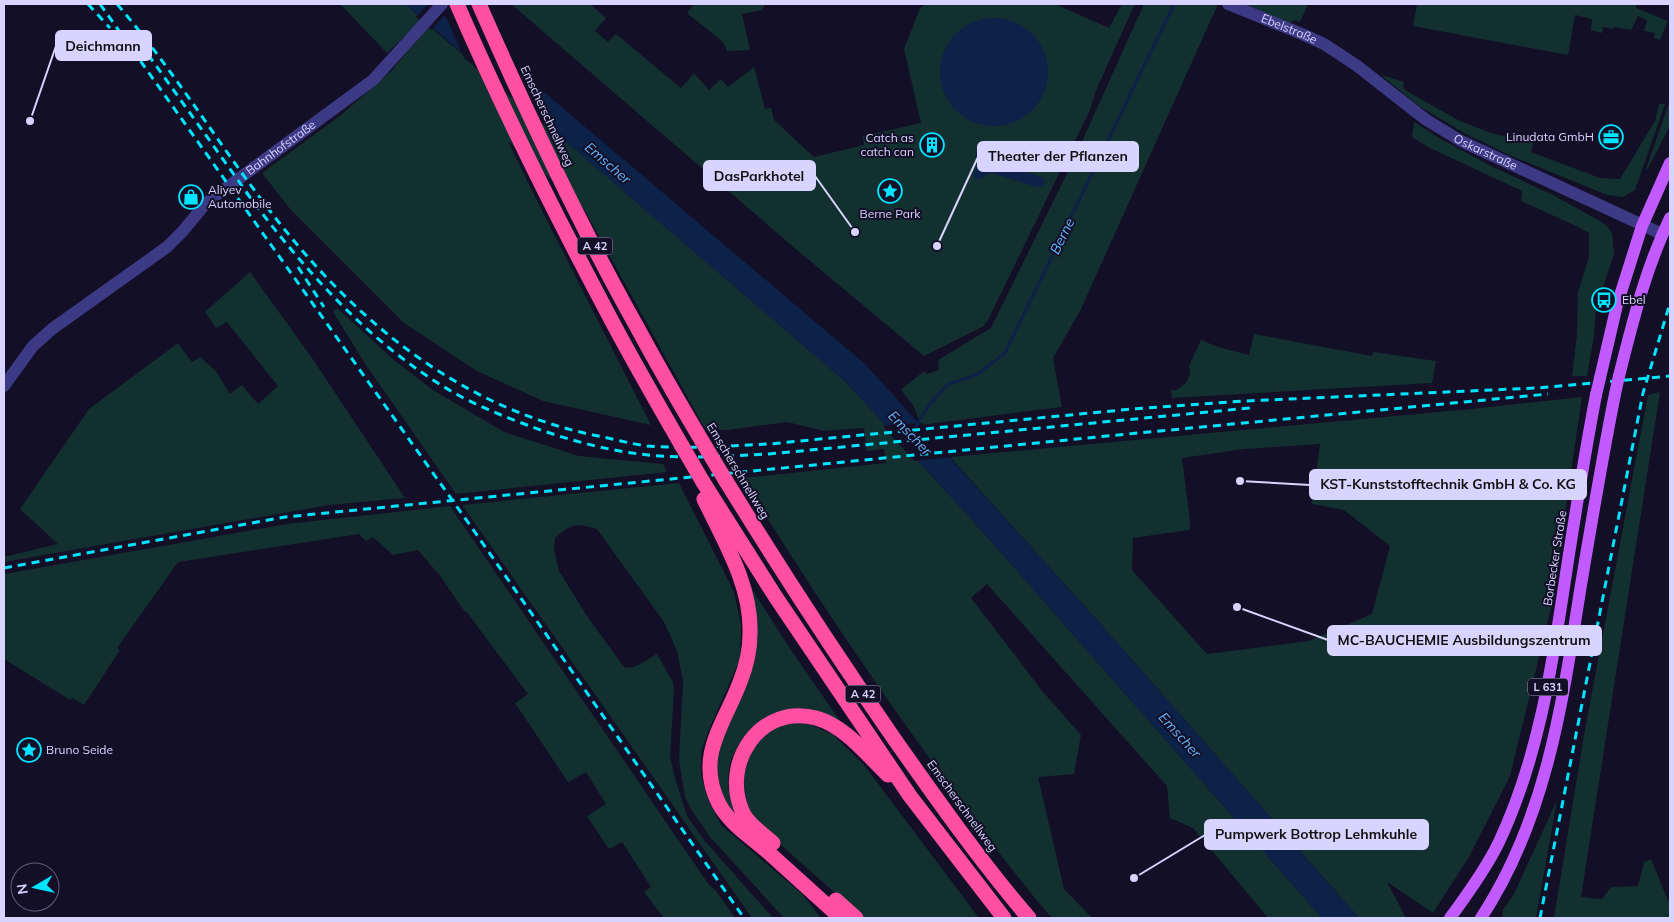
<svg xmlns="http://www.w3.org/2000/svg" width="1674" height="922" font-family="Mulish,sans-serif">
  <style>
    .green { fill: #12302f; fill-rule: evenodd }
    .water { fill: #0c2248 }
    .pier { fill: #130f26 }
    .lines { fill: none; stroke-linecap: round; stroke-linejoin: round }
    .stream { stroke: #0c2248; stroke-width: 3 }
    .canal { stroke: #0c2248; stroke-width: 11 }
    .minor { stroke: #3d3a85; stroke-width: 12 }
    .major { stroke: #c25bff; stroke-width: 12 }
    .highway { stroke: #ff4fa3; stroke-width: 15 }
    .rail { stroke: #00e5ff; stroke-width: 3; stroke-dasharray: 8 6; stroke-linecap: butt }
    .major-bridge { stroke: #c25bff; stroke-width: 12 }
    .highway-bridge { stroke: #ff4fa3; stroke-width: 15 }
    .labels { text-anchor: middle; stroke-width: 4; stroke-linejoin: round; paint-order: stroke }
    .shield { fill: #130f26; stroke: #9e99be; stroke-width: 1 }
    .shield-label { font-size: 11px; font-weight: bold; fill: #d9d4ff }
    .street-label { font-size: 12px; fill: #d9d4ff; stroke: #130f26 }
    .poi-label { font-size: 12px; fill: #d9d4ff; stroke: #130f26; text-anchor: start }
    .water-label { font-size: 14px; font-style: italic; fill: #62b6ff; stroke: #130f26 }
    .leader { fill: none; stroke: #d9d4ff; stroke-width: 2 }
    .callout-dot { fill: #d9d4ff; stroke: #130f26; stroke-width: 2 }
    .callout { fill: #d9d4ff; stroke: #d9d4ff; stroke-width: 2 }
    .callout-label { font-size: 14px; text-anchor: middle; font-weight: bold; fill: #111 }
  </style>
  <rect width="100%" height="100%" fill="#130f26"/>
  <path class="green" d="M340 4H405L422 19 387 53Z
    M511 4H590L606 18 595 31 608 42 616 34 681 88 694 73 709 90 721 79 728 87 754 67 765 109 771 108 774 120 814 157 864 145 863 136 921 123 904 49 920 8 927 4H1055L1109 28 1122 4H1135L1097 88 1089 112 988 320 984 326 924 356 797 250Z
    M694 4H765L762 10 742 14 750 50 727 51 723 42 687 13Z
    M1144 4H1218L1081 309 1053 358 1062 407 921 425 913 405 901 390 924 371 927 374 939 370 938 360 991 328 1074 159Z
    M1245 4H1308L1300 22 1295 20 1289 23Z
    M1417 4H1520L1529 5V4H1637L1636 8 1668 21 1660 40 1654 38 1655 33 1644 31 1647 20 1638 16 1631 30 1614 27V29L1603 27 1602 33 1591 30 1592 19 1575 15 1568 55 1413 26Z
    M429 26 574 148 846 382 983 532 1322 918H1268L1193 828 1170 818 1167 786 987 584 971 598 1043 692 1081 735 1074 774 1038 777 1064 889 1092 918H1052C1011 871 975 821 939 771 869 676 804 578 742 478L886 463 884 449 867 451 864 428 825 431 787 422 728 430 705 429 584 209 508 141 533 193 651 425 543 401 477 371 404 323 290 209 262 173 341 115 391 71Z
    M1381 75 1404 82 1403 87 1408 92 1460 121 1491 133 1504 136 1535 135 1531 152 1600 178 1620 179 1655 121 1659 104H1665L1635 190 1623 197 1607 195 1509 155 1464 133 1419 106Z
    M1670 100V126L1647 170 1646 169Z
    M1414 122 1441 139 1491 166 1553 195 1600 221 1608 227 1612 233 1614 254 1596 309 1594 336 1587 376H1572L1577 335 1578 292 1589 257V233L1576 226 1521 201 1522 191 1428 147 1412 137Z
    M250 272 312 358 405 498 329 505 4 562V557L58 544 20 509 89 409 178 343 192 362 200 357 216 371 230 394 242 385 258 404 278 386 227 322 216 328 205 312Z
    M337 308 394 360 433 390 504 432 579 456 663 464 667 472 456 494 366 365 333 312Z
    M1254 334 1372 356 1373 352 1436 361 1432 383 1172 398 1171 390H1177L1186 383 1190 375 1189 366 1201 340 1218 347 1249 355Z
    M1660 392 1581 897 1602 899 1611 887 1638 886 1644 862 1651 859 1668 901H1670V918H1554L1584 735 1648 395Z
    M1582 397 1551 608 1510 776 1469 857 1433 913 1387 882 1406 918H1359L1097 620 950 457 1471 409ZM1320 444 1312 504 1344 510 1390 546 1372 614 1309 641 1207 654 1132 570 1133 538 1189 530 1190 521 1182 458 1244 449Z
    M679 483 734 592 741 624 740 659 708 732 701 752V775L708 800 721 825 802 894 821 918H784L711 838 692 811 685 797 679 760 683 681 677 651 664 622 597 529C577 523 571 523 555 538L554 549 559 571 587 616 624 667C634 671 647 659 657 654L673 682 674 690 670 757 675 778 687 816 704 840 773 918H752L462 505Z
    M450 506 709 885 716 891 735 918H664L644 892 651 887 622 842 609 849 587 816 606 804 586 772 568 782 515 703 528 694 466 611 465 612 441 577 418 550 393 555 373 537 366 541 359 534 178 562 117 648 120 650 84 705 72 698 70 700 4 659V574L287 524Z
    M750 586 787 644 842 724 762 721C730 742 719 779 736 814L735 816 725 802 721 792 716 768 719 743 741 694Z
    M800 723 811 725 832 734 864 765 979 918H863L762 828 756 822 741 795 746 753 769 730 790 724Z
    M1557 800 1536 918H1502L1503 910 1514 894Z"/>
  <path class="water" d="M405 4H440L865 364 1097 620 1359 918H1322L983 532 846 382Z
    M940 72a54 54 0 1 1 108 0a54 54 0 1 1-108 0Z"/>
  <path class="pier" d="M428 4H444L527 73 556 135 464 58 445 15 431 30 416 17Z
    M922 423 952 456 953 457 914 461 883 426Z"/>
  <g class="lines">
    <path class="stream" d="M916 426 929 405 947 385 978 374 1005 353 1174 4"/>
    <path class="canal" d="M981 156 984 161 991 167
      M979 174 982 170 991 167 1039 182"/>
    <g class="minor">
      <path id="s1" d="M1228 4 1302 34 1324 44 1356 65 1425 119 1461 141 1662 234"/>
      <path id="s2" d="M4 386 33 346 52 329 167 247 182 232 207 202 373 80 442 4"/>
    </g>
    <path class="major" d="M1619 376C1633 321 1645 270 1670 218
      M1600 378 1617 305 1642 226 1670 163
      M1450 918C1467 895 1487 867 1499 842 1540 755 1553 660 1567 567 1576 509 1585 452 1596 395
      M1481 918C1546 819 1562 706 1580 591 1591 525 1602 459 1615 394"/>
    <path class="highway" d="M457 4C502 108 553 210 606 310 630 356 656 401 682 446
      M726 481C780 569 836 655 895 740 938 801 981 862 1029 918
      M703 482 775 596 910 796 1004 918
      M704 499C724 541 752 586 750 634 750 651 746 667 740 682 724 725 695 756 719 804 730 824 751 837 768 852 792 874 817 896 841 918
      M773 843C763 834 749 825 743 813 720 764 760 703 816 718 845 726 867 755 888 775
      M836 900 856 918"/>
    <path class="rail" d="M88 4 110 28
      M100 4 472 528 744 918
      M117 4C172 68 216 140 267 207 351 318 458 408 598 436 614 439 631 444 647 446 688 449 729 446 769 444L1132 409 1244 401 1537 388 1670 376
      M132 32 250 197
      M246 192C304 270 372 347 458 395 480 407 503 416 527 425 564 439 608 451 648 455 688 459 729 456 769 454L1250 408
      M298 267 324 307
      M4 568 285 517 1128 434 1548 394
      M1540 918 1643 393 1670 303"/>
    <path class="major-bridge" d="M1615 394 1619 376
      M1596 395 1600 378"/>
    <path class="highway-bridge" d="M479 4C527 113 578 222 637 327 665 379 695 430 726 481
      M682 446 703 482"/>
  </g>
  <defs>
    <g id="office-ring" transform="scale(1.25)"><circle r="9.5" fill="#130f26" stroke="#00e5ff" stroke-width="1.5"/><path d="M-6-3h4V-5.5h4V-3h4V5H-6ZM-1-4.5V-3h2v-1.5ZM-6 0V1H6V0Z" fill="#00e5ff"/></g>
    <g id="building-ring" transform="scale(1.25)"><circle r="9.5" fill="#130f26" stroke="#00e5ff" stroke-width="1.5"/><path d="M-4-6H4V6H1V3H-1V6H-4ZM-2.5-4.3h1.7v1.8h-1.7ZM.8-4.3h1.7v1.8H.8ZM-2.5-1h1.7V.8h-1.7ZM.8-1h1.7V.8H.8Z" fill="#00e5ff"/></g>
    <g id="sight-ring" transform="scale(1.25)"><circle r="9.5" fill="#130f26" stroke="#00e5ff" stroke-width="1.5"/><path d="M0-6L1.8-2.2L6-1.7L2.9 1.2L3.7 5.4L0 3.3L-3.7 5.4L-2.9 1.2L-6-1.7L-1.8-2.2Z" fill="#00e5ff"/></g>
    <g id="shop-ring" transform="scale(1.25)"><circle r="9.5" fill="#130f26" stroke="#00e5ff" stroke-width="1.5"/><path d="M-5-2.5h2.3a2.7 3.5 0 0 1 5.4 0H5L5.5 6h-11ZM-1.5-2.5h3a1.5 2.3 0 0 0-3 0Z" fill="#00e5ff"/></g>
    <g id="bus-ring" transform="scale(1.25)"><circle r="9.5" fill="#130f26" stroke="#00e5ff" stroke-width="1.5"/><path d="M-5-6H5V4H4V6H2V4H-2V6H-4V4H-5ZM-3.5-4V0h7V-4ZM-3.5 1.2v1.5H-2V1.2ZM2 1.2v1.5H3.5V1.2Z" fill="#00e5ff"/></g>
  </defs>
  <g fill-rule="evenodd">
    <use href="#office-ring" x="1611" y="137"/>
    <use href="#building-ring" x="932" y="145"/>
    <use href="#sight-ring" x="890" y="191"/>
    <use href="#shop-ring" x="191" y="197"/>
    <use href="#bus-ring" x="1604" y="300"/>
    <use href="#sight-ring" x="29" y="750"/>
  </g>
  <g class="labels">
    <g class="shield">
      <rect x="577.5" y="237.5" width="35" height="17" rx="4"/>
      <rect x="1528" y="678.5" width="40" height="17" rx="4"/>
      <rect x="845.5" y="685.5" width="35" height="17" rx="4"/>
    </g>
    <g class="shield-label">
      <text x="595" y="250">A 42</text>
      <text x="1548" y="691">L 631</text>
      <text x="863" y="698">A 42</text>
    </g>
    <g class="street-label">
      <text dy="4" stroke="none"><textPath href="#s1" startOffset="66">Ebelstraße</textPath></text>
      <text transform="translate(547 116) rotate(65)" y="4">Emscherschnellweg</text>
      <text dy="4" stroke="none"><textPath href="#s2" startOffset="368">Bahnhofstraße</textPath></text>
      <text dy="4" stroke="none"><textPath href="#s1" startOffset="299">Oskarstraße</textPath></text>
      <text transform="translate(738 471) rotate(59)" y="4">Emscherschnellweg</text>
      <text transform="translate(1555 558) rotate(-81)" y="4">Borbecker Straße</text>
      <text transform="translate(962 806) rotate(54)" y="4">Emscherschnellweg</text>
    </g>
    <g class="poi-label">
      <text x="1594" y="141" text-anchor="end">Linudata GmbH</text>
      <text x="914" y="142" text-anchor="end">Catch as<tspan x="914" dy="14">catch can</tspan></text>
      <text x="208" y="194">Aliyev<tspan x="208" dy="14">Automobile</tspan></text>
      <text x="890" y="218" text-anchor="middle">Berne Park</text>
      <text x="1622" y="304">Ebel</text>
      <text x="46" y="754">Bruno Seide</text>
    </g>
    <g class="water-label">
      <text transform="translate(608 163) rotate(41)" y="5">Emscher</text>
      <text transform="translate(1062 236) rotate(-64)" y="5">Berne</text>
      <text transform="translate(910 433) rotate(46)" y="5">Emscher</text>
      <text transform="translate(1180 735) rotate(48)" y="5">Emscher</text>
    </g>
  </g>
  <path class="leader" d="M30 121L56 46M937 246L978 157M855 232L815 176M1240 481L1310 485M1237 607L1328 640M1134 878L1205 835"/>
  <g class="callout-dot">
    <circle cx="30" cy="121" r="5"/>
    <circle cx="937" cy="246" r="5"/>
    <circle cx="855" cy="232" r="5"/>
    <circle cx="1240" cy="481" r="5"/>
    <circle cx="1237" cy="607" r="5"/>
    <circle cx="1134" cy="878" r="5"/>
  </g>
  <g class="callout">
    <rect x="56" y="31" width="95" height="29" rx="5"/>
    <rect x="978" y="142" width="160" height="29" rx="5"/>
    <rect x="704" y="161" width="111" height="29" rx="5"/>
    <rect x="1310" y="470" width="276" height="29" rx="5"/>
    <rect x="1328" y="626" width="273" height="29" rx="5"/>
    <rect x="1205" y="820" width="223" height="29" rx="5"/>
  </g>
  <g class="callout-label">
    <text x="103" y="51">Deichmann</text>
    <text x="1058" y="161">Theater der Pflanzen</text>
    <text x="759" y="181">DasParkhotel</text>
    <text x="1448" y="489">KST-Kunststofftechnik GmbH &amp; Co. KG</text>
    <text x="1464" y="645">MC-BAUCHEMIE Ausbildungszentrum</text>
    <text x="1316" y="839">Pumpwerk Bottrop Lehmkuhle</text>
  </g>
  <rect width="1674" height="922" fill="none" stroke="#d9d4ff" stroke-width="10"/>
  <g transform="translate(35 887) rotate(261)"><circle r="24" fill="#130f26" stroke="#625e7d"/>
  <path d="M0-4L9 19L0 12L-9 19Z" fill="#00e5ff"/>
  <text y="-8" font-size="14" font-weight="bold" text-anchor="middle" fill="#d9d4ff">N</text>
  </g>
</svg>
